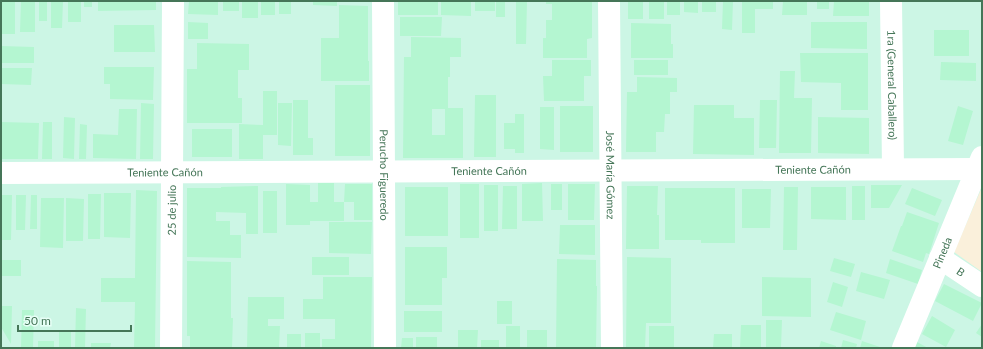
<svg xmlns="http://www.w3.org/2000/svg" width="983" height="349" font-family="Lato,sans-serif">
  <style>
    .residential { fill: #ccf6e5 }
    .education { fill: #faf0db }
    .building { fill: #b4f6d1; fill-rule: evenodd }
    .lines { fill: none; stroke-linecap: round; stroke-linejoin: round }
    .minor { stroke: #fff; stroke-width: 22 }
    .labels { text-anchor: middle; stroke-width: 3; stroke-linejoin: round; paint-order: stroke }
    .street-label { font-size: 11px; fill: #457658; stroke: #e7fff6 }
  </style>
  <rect width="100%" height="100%" fill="#defef3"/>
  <path class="residential" d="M1 1H982V348H1Z"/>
  <path class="education" d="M982 187V272L954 252Z"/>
  <path class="building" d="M1 1H15V34H1Z
    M21 1H35V32H20Z
    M39 1H47V21H39Z
    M51 1H63L62 28H51Z
    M68 1H81V22H68Z
    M84 1H92V7H84Z
    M98 1H156V10L98 11Z
    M189 1H218V15L188 14Z
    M223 1H239V11H223Z
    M242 1H258V18H242Z
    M261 1H275V15H261Z
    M279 1H291V14H279Z
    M313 1H337V6L313 5Z
    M398 1H438V15H398Z
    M441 1H471V16L441 15Z
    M475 1H495V11H475Z
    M496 1H505V17H496Z
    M516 1H527L526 44H516Z
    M546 1H592V38L587 39V58H543V38H546V20H552V4H546Z
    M628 1H643V19H628Z
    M649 1H664V19H649Z
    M667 1H680V15H667Z
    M684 1H698V13L684 12Z
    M702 1H716V12H702Z
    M723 1H733L732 30 722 29Z
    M742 1H773V9H755V33H742Z
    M783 1H807V15H782Z
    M817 1H829V9H817Z
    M834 1H869V16H833Z
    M339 5 368 6V61H369V81H321V38H339Z
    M400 17H442L441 36H400Z
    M188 22 208 23V39H188Z
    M811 22H867V49L811 48Z
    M631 23 671 24V44H673V58H631Z
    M114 25H154L155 52H114Z
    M934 30H969V56H934Z
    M411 37 461 38V57H450V77H448V108H463V158H403L404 57H411ZM432 109H445V135H432Z
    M197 43 249 44V70H238V98H242V123H187V69H197Z
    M1 46 34 47V63H1Z
    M800 53H868V110H841V83L801 82Z
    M552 60H591V76H584V101H544L543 76H552Z
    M634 60H668V75H634Z
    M941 62 976 63V81L940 80Z
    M104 67H154L153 100 110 99V84H104Z
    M1 68H32L31 85 1 84Z
    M780 71H795L794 98H812L811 153H779Z
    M637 77 677 78V92H670V114H665L664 132H656V152H626L627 92H637Z
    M335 85H370V156H335Z
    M263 91H277V135H263V159H239V124L263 125Z
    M475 95H496V157H474Z
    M293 100H308V138H313V155H293Z
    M760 100H777L776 148H759Z
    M141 103 154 104 153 159H140Z
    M278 103H292L291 146 278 145Z
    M694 105H734V118H754V155L693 154Z
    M560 106H593V152H560Z
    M958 106 973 111 963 145 948 141Z
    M540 107H554V150L540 149Z
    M119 109H137L136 159 93 158V134L118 135Z
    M515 114H524V153H515V149H504V123H515Z
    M64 117 75 118 74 159 63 158Z
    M818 117 869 118V154L818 153Z
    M1 122 39 123 38 159H1Z
    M43 122H52V159H42Z
    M80 124 87 125 86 159H79Z
    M192 129H232V157H192Z
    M318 183H334V202H344V221H310V225H286V184L310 185V202H318Z
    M542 183 543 221H522V184Z
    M345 184H372V220H354V202H344Z
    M460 184H479V238H460Z
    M551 184H562V210H551Z
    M568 184H595L594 220H568Z
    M484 185H498V231H484Z
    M871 185H902L889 208H871Z
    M258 186V234H246V213L216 212V221H230V235H241V258L187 257V188H221V187Z
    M503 186H517V229H502Z
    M627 186H658L657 215H659V249H626Z
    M852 186H865V220H852Z
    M405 187H448V236H405Z
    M784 187H798L797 250H783Z
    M811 187H846V220L811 219Z
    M665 188H735V243H701V240H665Z
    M912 188 942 200 935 216 905 204Z
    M742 189H771L770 228H742Z
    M136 190 157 191 155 348H134L135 302H101V278H135Z
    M263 191H277V233H263Z
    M104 193H131L130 238 104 237Z
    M88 194H101L100 239H88Z
    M1 195H12L11 240H1Z
    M16 195H26L25 230H16Z
    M31 195H37V229H30Z
    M41 198H64L63 248 40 247Z
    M66 198 84 199 83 241H66Z
    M907 212 939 223 929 254 926 253 923 262 892 251 901 226H902Z
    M329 222H372L371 254 329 253Z
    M560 225H595V255L559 254Z
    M405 247H447V278H442V305H405Z
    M312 257H349V275H312Z
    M627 257 671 258V323H646L645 348H626Z
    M834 258 855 264 851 277 830 271Z
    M557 259 596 260V286H597L596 348H556Z
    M890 259 922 270 918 284 886 273Z
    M1 260H21V276H1Z
    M187 261 231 262V318H233L232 348H190V336H187Z
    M861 272 890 280 884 299 856 291Z
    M323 277H372L371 348H322V339H335V319H303V299H323Z
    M762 277 811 278V317L762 316Z
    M833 282 848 287 842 307 827 302Z
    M944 284 982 303 973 321 935 301Z
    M248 297H284V319H268V326H280L279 348H247Z
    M497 301H512V324H497Z
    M1 306H12L11 344 1 327Z
    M76 308 86 309 85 348H75Z
    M22 310H34L33 348H21Z
    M404 311H442V332H404Z
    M836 312 866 321 861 340 830 330Z
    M932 316 955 330 946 347 922 334Z
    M766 320H782L781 348H766Z
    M982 324V337L976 333Z
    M741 325H761V348H740Z
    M506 326H520V348H506Z
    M649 326H674V348H649Z
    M458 330H478L477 348H458Z
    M527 330H547V348H527Z
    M59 331H71V348H59Z
    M305 333H320V348H305Z
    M287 334H301V348H287Z
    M714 334H732V348H713Z
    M416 337H437V348H416Z
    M402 338H413V348H401Z
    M481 340H499V348H481Z
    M843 340 857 344 856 348H841Z
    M38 341H54V348H38Z
    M821 341 836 346V348H819Z
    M862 341 883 348H860Z
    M917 342 928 348H914Z
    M91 343H111L110 348H91Z"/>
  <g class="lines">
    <g class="minor">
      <path id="s1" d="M383 1 385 348"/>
      <path id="s2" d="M609 1 612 348"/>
      <path id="s3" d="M891 1 893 169"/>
      <path id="s4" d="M1 173 977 169"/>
      <path id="s5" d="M940 258 982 286"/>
      <path id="s6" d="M171 348 173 1"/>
      <path id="s7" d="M903 348 982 157"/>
    </g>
  </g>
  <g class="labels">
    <g class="street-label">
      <text dy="4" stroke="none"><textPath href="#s3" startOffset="84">1ra (General Caballero)</textPath></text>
      <text dy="4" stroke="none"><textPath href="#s4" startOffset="812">Teniente Cañón</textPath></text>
      <text dy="4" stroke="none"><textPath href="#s4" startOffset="488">Teniente Cañón</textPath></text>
      <text dy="4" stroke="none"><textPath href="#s4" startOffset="164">Teniente Cañón</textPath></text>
      <text dy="4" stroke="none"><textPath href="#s1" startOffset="174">Perucho Figueredo</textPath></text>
      <text dy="4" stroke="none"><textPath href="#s2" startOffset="174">José María Gómez</textPath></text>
      <text dy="4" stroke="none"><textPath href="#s6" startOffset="138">25 de julio</textPath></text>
      <text dy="4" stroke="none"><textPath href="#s7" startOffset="103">Pineda</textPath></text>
      <text dy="4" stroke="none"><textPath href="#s5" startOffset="25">B</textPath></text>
    </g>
  </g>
  <rect width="983" height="349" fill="none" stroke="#457658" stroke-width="4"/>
  <path d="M18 325v6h113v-6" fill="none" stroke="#457658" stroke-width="2"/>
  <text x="24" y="325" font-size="12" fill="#457658" stroke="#e7fff6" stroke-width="3" paint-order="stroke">50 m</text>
</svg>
